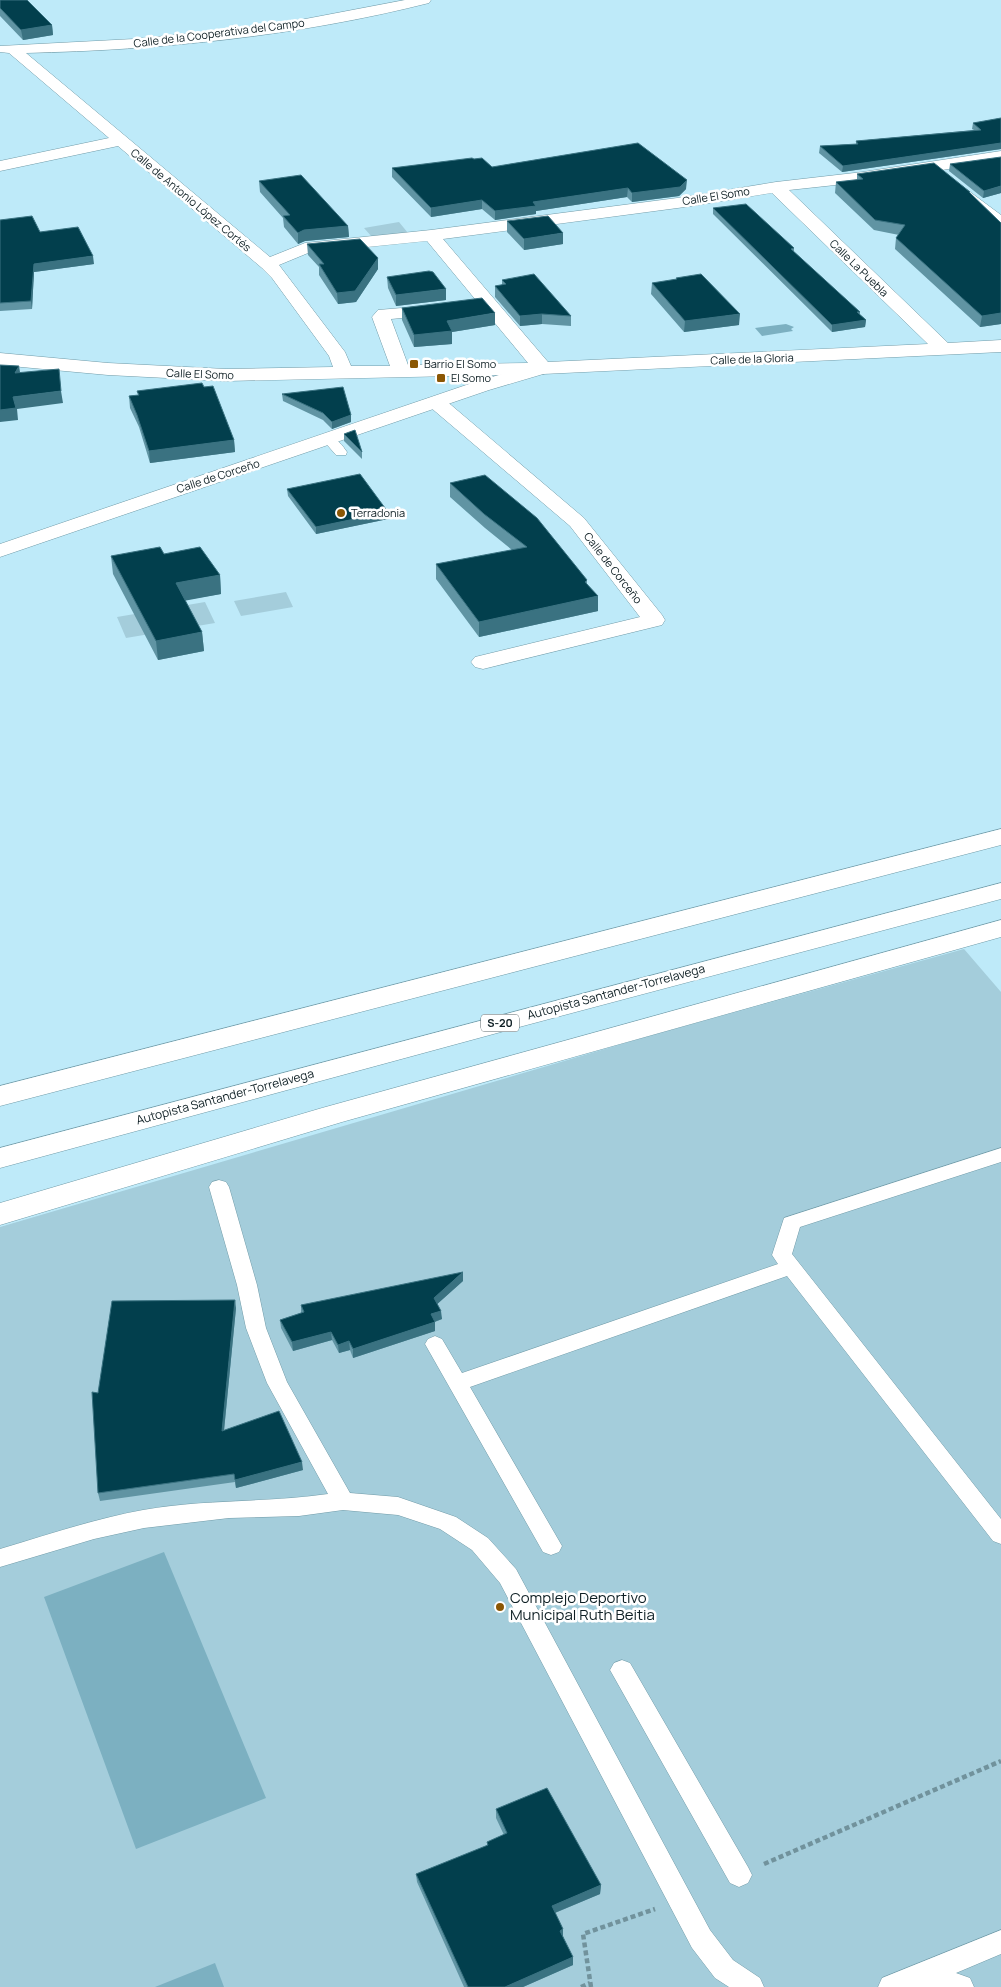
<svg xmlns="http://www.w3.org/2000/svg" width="1001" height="1987" font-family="Manrope,sans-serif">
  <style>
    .green { fill: #a4cddb }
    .water { fill: #7cb0c1 }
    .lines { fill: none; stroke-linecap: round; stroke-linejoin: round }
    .service-casing { stroke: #719ba8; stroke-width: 1 }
    .minor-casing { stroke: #719ba8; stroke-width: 1 }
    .secondary-casing { stroke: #719ba8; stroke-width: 1 }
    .motorway-casing { stroke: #719ba8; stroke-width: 1 }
    .path { stroke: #71929c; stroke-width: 4.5; stroke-dasharray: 5 3; stroke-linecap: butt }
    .service { fill: #fff; fill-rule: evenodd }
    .minor { fill: #fff; fill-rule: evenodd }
    .secondary { fill: #fff; fill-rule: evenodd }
    .motorway { fill: #fff; fill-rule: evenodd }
    .wall { fill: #6094a3 }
    .shaded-wall { fill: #3a7281 }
    .building { fill: #023f4d; stroke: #3a7281 }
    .poi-dot { fill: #8b5704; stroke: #fff; stroke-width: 2 }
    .labels { text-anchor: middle; stroke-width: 5; stroke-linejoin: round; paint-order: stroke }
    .far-street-label { font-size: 11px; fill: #0e1f24; stroke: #fff }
    .far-poi-label { font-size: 11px; fill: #0e1f24; stroke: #fff; text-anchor: start }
    .shield { fill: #fff; stroke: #566266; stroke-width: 1 }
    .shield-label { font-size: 11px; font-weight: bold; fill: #0e1f24 }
    .street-label { font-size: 12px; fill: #0e1f24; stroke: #fff }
    .near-poi-label { font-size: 15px; fill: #0e1f24; stroke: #fff; text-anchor: start }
  </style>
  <rect width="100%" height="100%" fill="#beeaf9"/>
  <path class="green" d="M399 222 408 233 372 237 364 228Z
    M286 592 293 607 241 616 234 601Z
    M205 602 215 623 126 638 117 617Z
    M964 949 1001 992V1987H0V1227L649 1036Z"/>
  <path class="water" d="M786 324 794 327 791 329 793 331 762 336 755 328Z
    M164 1552 266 1798 136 1849 44 1597Z
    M215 1963 224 1987H155Z"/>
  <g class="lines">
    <g class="service-casing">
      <path id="service" d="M962 186 1001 215V223L997 222 958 191 957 189 958 187Z
        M328 435C336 437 343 446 347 452L346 455H336L322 439Z
        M1001 1148V1162L800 1227 792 1254 1001 1519V1544L993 1541 787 1276 470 1387 562 1546 559 1552 551 1555 543 1552 425 1344 428 1339 435 1336 442 1339 462 1373 778 1264 772 1255 784 1218Z
        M219 1180 226 1182 229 1187 257 1285 266 1328 287 1382 350 1493 398 1497 456 1517 488 1538 516 1569 710 1930 733 1960 760 1978 764 1987H729L715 1978 692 1948 500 1583 472 1550 440 1529 398 1515 343 1510 299 1516 229 1518 144 1528 94 1539 0 1567V1549C47 1535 94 1519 143 1510 204 1499 267 1503 328 1494L267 1383 246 1328 237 1285 209 1187 212 1182Z
        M622 1660 630 1663 748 1867 752 1875 748 1883 739 1887 730 1883 614 1677 610 1670 614 1663Z
        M1001 1930V1954L956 1973 970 1978 974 1987H878L882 1978Z"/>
    </g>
    <g class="minor-casing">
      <path id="minor" d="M405 0H431L429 3C298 36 161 50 26 53L270 257 305 243 431 230 685 197 776 182 863 172 1001 151V161L863 182 789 190 948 343 1001 340V352L543 374 226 381 108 375 0 365V353L108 363 226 369 333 367 329 356 272 278 262 268 118 146 0 171V161L109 138 9 53 0 52V46L134 39 217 31 300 20ZM772 193 928 344 548 362 443 239 685 207ZM427 241 528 363 408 365 391 319 444 314 447 310 444 306 438 305 378 310 372 317 390 366H351L345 352 279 265 308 253Z
        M437 397 444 399 584 518 662 615 665 620 662 625 483 669 475 667 471 662 475 657 640 617 570 526 430 407 427 403 430 399Z
        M1001 920V937L342 1122 0 1225V1203L322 1108Z"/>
    </g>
    <g class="secondary-casing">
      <path id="secondary" d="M543 362 550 364 553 368 550 372 489 390 0 557V544L475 382Z"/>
    </g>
    <g class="motorway-casing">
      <path id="motorway" d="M1001 829V845L0 1106V1086Z
        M1001 883V899L523 1026 0 1168V1148Z"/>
    </g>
    <path class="path" d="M764 1864 1001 1761
      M581 1987 590 1983
      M591 1987 583 1934 655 1909"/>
    <use href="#service" class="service"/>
    <use href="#minor" class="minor"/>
    <use href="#secondary" class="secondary"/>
    <use href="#motorway" class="motorway"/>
  </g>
  <path class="wall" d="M0 0 52 25 53 35 23 40 0 16Z
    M1001 118V149L842 172 819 153 820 146 856 144V141L974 130 972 129 973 123Z
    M474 159 492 167 686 189 679 196 632 202 627 197 536 211V214L495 220 482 209 431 217 392 177V168Z
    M950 164 1001 193 983 198 949 171Z
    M857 174 970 192V193L1001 223V324L980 327 895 249 896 238 899 235 874 230 835 193 836 182 857 180Z
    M259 181 348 226 349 237 305 241 298 244 284 227 283 218 260 192Z
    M713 208 794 248V252L860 312V315L866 320 865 327 832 332 713 214Z
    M0 220 40 232 94 264 34 272 32 309 0 311Z
    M507 221 563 244 524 250 507 232Z
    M307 244 378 258V269L356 302 338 304 319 275V267L308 255Z
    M387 277 446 300 396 306 388 288Z
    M676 278 739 325 684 332 651 294 652 283 676 280Z
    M502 280 571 316V326L542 324 520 326 495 297V286L502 285Z
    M402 308 495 325 452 332V344L414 347 402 320Z
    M204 387 234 440 235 452 150 463 139 427 130 408 129 396 138 395 137 391Z
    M282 394 351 415V422L332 429 323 420 283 401Z
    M344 434 362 452V459L344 441Z
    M450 483 587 580V584L598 611 479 637 436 579V564L512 550 485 528 450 497Z
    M287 489 388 519 316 534 288 496Z
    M164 554 220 575 221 594 185 600 202 632 204 651 158 660 113 574 111 556Z
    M463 1281 437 1304 442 1319 435 1322V1331L353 1358 350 1350 339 1353 332 1340 293 1351 281 1328 280 1320 301 1313V1305Z
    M236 1308 224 1431 303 1470 236 1488 235 1482 100 1501 98 1493V1393Z
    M496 1809 601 1885 600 1894 555 1913 573 1965 523 1987H464L417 1882 416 1874 487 1846V1842L504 1835 496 1818Z"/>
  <path class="shaded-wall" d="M52 25 53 35 23 40 21 30Z
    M1001 143V149L842 172 843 166Z
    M687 180 686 189 679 196 632 202V193Z
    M1001 186V193L983 198 984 191Z
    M628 188 627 197 536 211V214L495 220V211L533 202Z
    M482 200V209L431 217V208Z
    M348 226 349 237 305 241 298 244V233L304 230Z
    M563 233V244L524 250V239Z
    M93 256 94 264 34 272 32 309 31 301 34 264Z
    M378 258V269L356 302 338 304 337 293Z
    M446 289V300L396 306V295Z
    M495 313V325L452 332V344L414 347V335L447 321Z
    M1001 313V324L980 327 982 316Z
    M542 314V324L520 326V316Z
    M740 314 739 325 684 332 685 321Z
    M866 320 865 327 832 332V325Z
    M19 366 21 378 15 373Z
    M61 391 63 403 17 409 18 420 0 422V410L13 397Z
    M351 415V422L332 429V422Z
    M234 440 235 452 150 463 149 451Z
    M388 512V519L316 534V527Z
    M220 575 221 594 178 602 176 583Z
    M598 596V611L479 637V622Z
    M202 632 204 651 158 660 156 641Z
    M463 1272V1281L434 1307V1298Z
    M235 1300 236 1308 223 1440 222 1431Z
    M441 1311 442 1319 431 1323V1314Z
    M435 1322V1331L353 1358V1349Z
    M331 1332 332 1340 293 1351 292 1342Z
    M349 1341 350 1350 339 1353 338 1345Z
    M302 1462 303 1470 236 1488 235 1480Z
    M601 1885 600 1894 552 1914V1906Z
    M563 1929V1937L560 1931Z
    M573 1957V1965L523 1987H505Z"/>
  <path class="building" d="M0 0H27L52 25 21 30 0 8Z
    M1001 118V143L843 166 820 146 858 144 856 141 981 130 973 123Z
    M638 143 687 180 680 187 632 193 628 188 533 202 536 206 495 211 482 200 431 208 392 168 472 158 474 159 482 158 492 167Z
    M1001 157V186L984 191 950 164Z
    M934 163 970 192H969L1001 223V313L982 316 896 238 905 225 875 220 836 182 863 179 857 174Z
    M301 175 348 226 304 230 298 233 283 216 290 215 259 181Z
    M746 204 794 248 791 249 860 312H857L866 320 832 325 713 208Z
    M32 216 40 232 78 227 93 256 34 264 31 301 0 303V220Z
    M548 216 563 233 524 239 507 221Z
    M360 239 378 258 355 291 337 293 319 264H324L307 244Z
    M429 271 433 272 446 289 396 295 387 277Z
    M534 274 571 316 542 314 520 316 495 286 506 284 502 280Z
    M701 274 740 314 685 321 652 283 677 279 676 278Z
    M482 298 495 313 447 321 452 331 414 335 402 308Z
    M0 365 19 366 15 373 59 369 61 391 13 397 16 408 0 410Z
    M202 383 204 387 213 386 234 440 149 451 137 415 129 396 139 395 137 391Z
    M343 387 351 415 332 422 323 413 282 394Z
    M355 430 362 452 344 434Z
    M360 474 388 512 316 527 287 489Z
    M485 475 537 518 587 580 585 582 598 596 479 622 436 564 527 547 484 514 450 483Z
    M160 547 164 554 200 547 220 575 176 583 202 632 156 641 111 556Z
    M463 1272 434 1298 441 1311 431 1314 435 1322 353 1349 349 1341 338 1345 331 1332 292 1342 280 1320 304 1312 301 1305Z
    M235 1300 222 1431 279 1411 302 1462 235 1480 234 1474 98 1493 92 1392 98 1393 112 1301Z
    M547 1788 601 1885 552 1906 563 1929 560 1931 573 1957 505 1987H468L416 1874 488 1845 487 1842 507 1833 496 1809Z"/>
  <g class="poi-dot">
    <rect x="409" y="359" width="10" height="10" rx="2.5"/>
    <rect x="436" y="373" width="10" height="10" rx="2.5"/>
    <circle cx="341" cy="513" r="5"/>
    <circle cx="500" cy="1607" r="5"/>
  </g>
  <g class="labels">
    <g class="far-street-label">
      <text transform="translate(219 33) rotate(-7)" y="4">Calle de la Cooperativa del Campo</text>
      <text transform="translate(716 196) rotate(-9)" y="4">Calle El Somo</text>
      <text transform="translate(191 200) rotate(40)" y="4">Calle de Antonio López Cortés</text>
      <text transform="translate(859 268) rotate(44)" y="4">Calle La Puebla</text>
      <text transform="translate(752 359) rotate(-2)" y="4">Calle de la Gloria</text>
      <text transform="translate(200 374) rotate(2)" y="4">Calle El Somo</text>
      <text transform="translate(218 476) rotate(-18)" y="4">Calle de Corceño</text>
      <text transform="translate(613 568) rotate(52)" y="4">Calle de Corceño</text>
    </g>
    <g class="far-poi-label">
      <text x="424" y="368">Barrio El Somo</text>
      <text x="451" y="382">El Somo</text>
      <text x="351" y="517">Terradonia</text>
    </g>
    <rect class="shield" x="481" y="1014.5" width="38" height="17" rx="4"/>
    <g class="shield-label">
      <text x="500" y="1027">S-20</text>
    </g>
    <g class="street-label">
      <text transform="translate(616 992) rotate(-15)" y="4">Autopista Santander-Torrelavega</text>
      <text transform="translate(225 1097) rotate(-15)" y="4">Autopista Santander-Torrelavega</text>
    </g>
    <g class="near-poi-label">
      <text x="510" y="1603">Complejo Deportivo<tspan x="510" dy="17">Municipal Ruth Beitia</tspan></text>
    </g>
  </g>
</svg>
